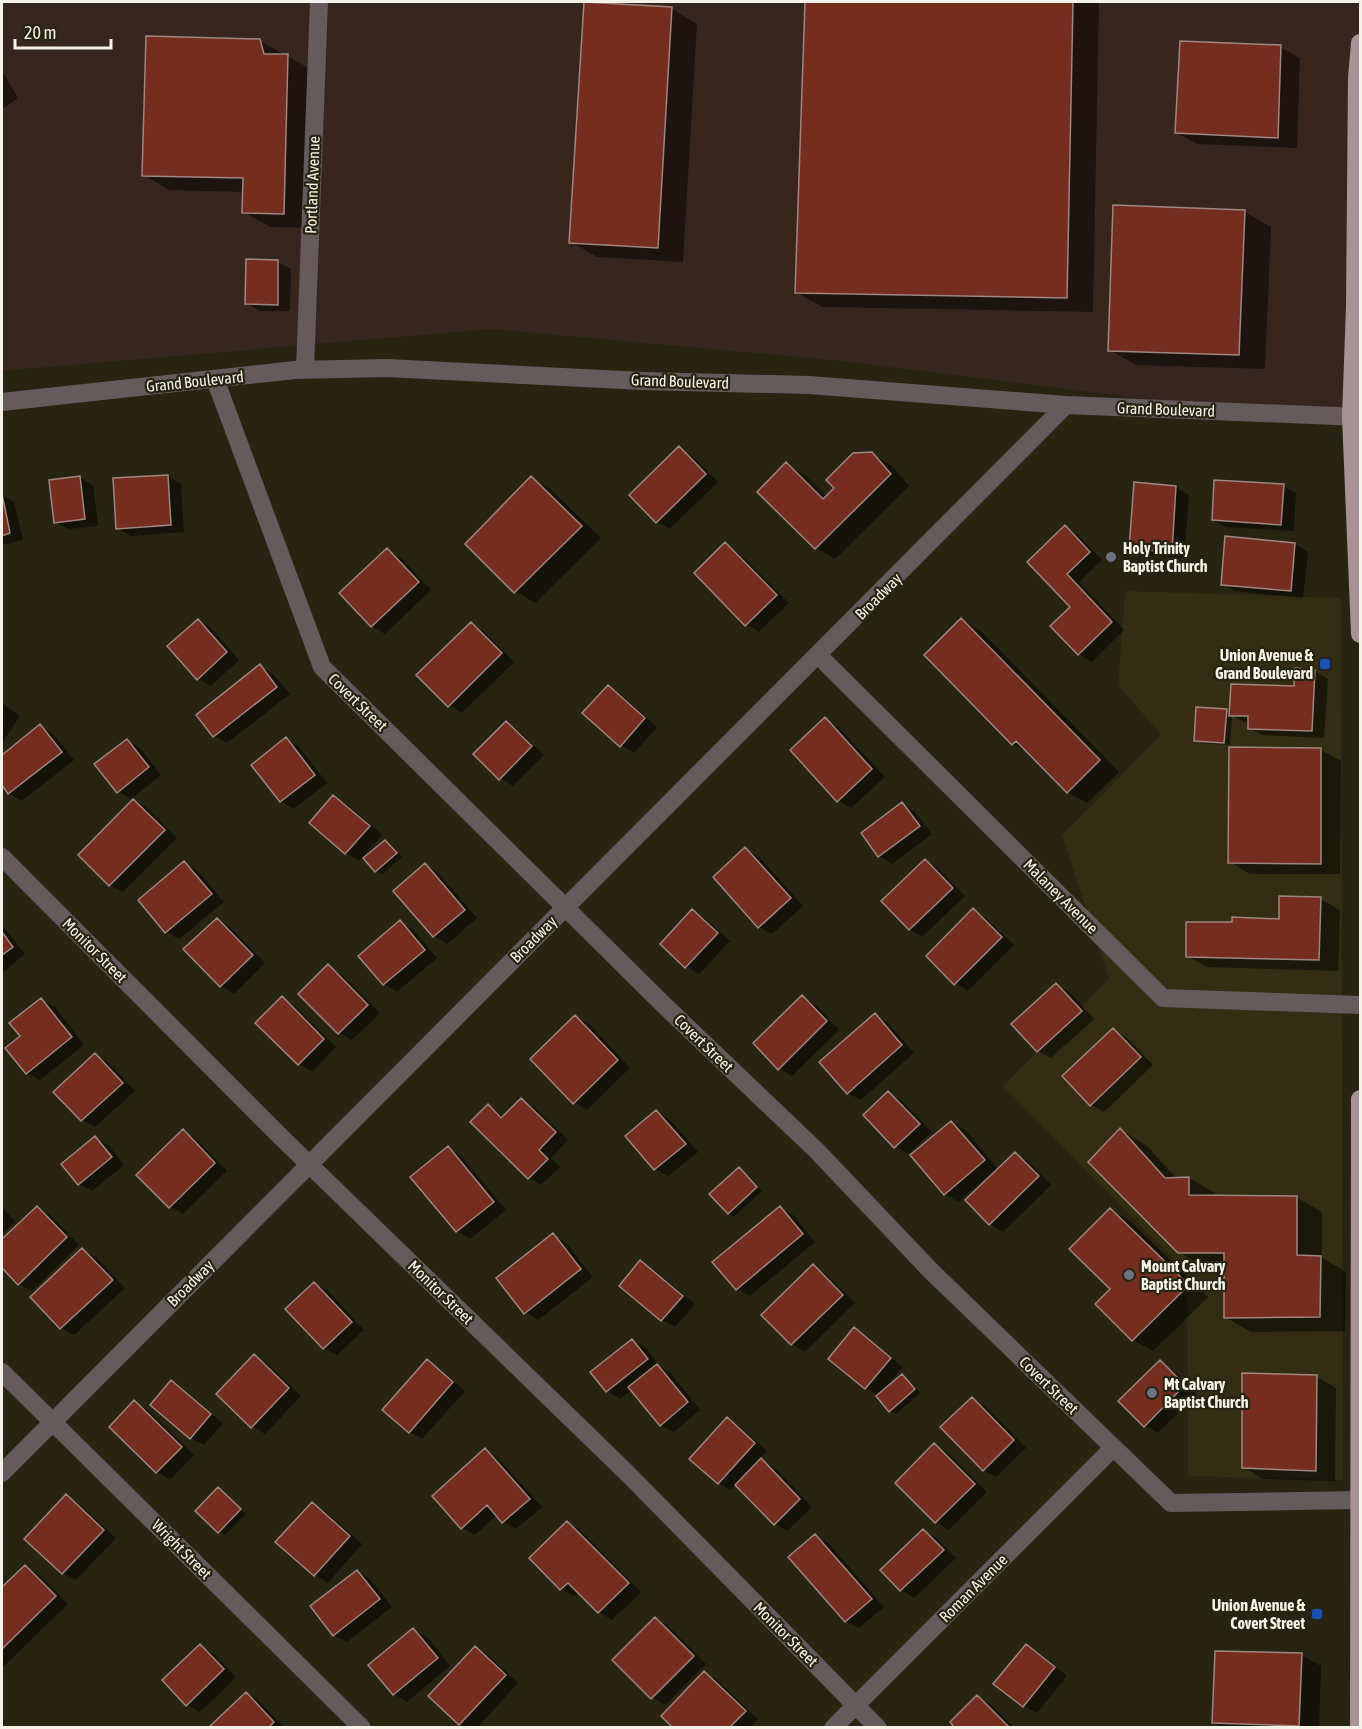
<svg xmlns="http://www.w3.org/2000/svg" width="1362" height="1729" font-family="'Asap Condensed',sans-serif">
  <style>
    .built { fill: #322d13 }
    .industrial { fill: #37261e }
    .shadow { fill: #0007 }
    .building { fill: #752d1f; stroke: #9f8680; stroke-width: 1.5 }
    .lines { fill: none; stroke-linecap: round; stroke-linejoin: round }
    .minor { stroke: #655b5d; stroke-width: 18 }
    .major { stroke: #a89296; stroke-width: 18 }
    .worship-dot { fill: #6b7280; stroke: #272411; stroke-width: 2 }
    .transit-dot { fill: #1a4fb4; stroke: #272411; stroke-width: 2 }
    .labels { text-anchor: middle; stroke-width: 4.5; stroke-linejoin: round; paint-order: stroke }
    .street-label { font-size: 16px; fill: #f5f3e7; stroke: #272411 }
    .poi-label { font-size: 16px; font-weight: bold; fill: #f5f3e7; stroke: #272411; text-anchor: start }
  </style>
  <rect width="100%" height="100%" fill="#272411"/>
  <path class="built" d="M1125 591 1341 598 1343 1480 1188 1476 1187 1273 1003 1086 1109 979 1062 835 1161 735 1118 685Z"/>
  <path class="industrial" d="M2 2H1360V422L1314 420 833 360 491 329 2 371Z"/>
  <path class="shadow" d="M807 2H1099L1093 312 822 307 796 292Z
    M672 9 697 24 683 262 597 257 571 242Z
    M260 41 314 71 310 228 270 227 244 212V192L169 190 144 175Z
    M1280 47 1300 58 1297 148 1197 144 1177 133Z
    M2 71 18 98 2 109Z
    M1245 212 1271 227 1265 369 1136 365 1110 350Z
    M278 262 291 269 290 311H260L246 303Z
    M679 448 692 456 718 482 670 529 657 522Z
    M871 454 891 465 909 486 835 559 816 548 786 464 805 475 827 497Z
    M168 476 181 484 184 532 131 536 118 528Z
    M80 478 93 485 98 526 69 529 55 522Z
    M531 478 550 489 601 538 535 603 515 591Z
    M1136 484 1176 487 1189 495 1184 558 1144 555 1131 548Z
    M1283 486 1296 493 1294 531 1226 527 1213 520Z
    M2 495 14 502 23 540 2 545Z
    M1065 527 1078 535 1102 560 1079 582 1124 630 1092 662 1079 654 1072 607 1029 562Z
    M725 544 738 552 789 603 759 632 746 624Z
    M1295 544 1308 552 1303 598 1235 591 1222 584Z
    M387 550 400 557 431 590 385 634 372 626 341 593Z
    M198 620 211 628 239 660 211 686 198 679Z
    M962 620 981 631 1119 772 1087 803 1067 792 1030 753 1013 744Z
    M471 623 484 631 514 662 462 713 449 705Z
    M260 666 273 674 290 694 227 743 214 736Z
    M1315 671 1328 679 1324 738 1262 735 1249 728V723L1244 722 1232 716 1230 745 1201 743 1195 740 1226 711 1231 713 1295 687Z
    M608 687 621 694 657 727 634 753 621 745Z
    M2 703 20 716 2 743Z
    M825 719 838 727 885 777 851 808 838 800Z
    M506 723 519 731 544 755 513 786 500 778Z
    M40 726 53 734 74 760 22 801 9 793 2 783V756Z
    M286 739 299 747 327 783 294 809 281 801 253 765Z
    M127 740 140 748 161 775 131 799 118 791Z
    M1230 749 1321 750 1341 761 1340 874H1250L1230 862Z
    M334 797 347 804 382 835 359 861 346 853 311 822Z
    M134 800 147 808 177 838 123 892 110 885Z
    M902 804 915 812 932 834 892 864 879 856 863 833Z
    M385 841 391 845 402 857 382 874 376 871Z
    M746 849 759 857 803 906 772 934 759 927Z
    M925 861 938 868 965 896 922 937 909 929Z
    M184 863 197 870 224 902 179 939 166 932Z
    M425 865 438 873 477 918 447 944 434 936 395 891Z
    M1320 899 1340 910 1338 971 1207 967 1187 956 1233 924 1281 920Z
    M974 910 986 918 1014 945 968 991 955 983Z
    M693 911 706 919 730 941 699 974 686 966Z
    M217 919 230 927 265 963 234 994 221 986Z
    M400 922 413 930 437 958 397 992 384 984 360 956Z
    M2 925 25 954 2 973Z
    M328 966 341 974 380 1013 352 1040 339 1033Z
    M1056 985 1069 992 1094 1019 1051 1058 1038 1051Z
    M803 997 816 1005 839 1030 792 1076 779 1068Z
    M282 998 295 1006 336 1047 312 1072 299 1064Z
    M42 1000 55 1007 84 1045 40 1080 27 1073 22 1037Z
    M875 1015 888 1023 914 1053 861 1100 848 1093Z
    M576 1017 589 1024 630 1068 587 1110 574 1102Z
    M1113 1030 1126 1037 1153 1065 1104 1112 1091 1105 1064 1076Z
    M95 1055 108 1062 135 1091 95 1127 82 1120Z
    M888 1093 901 1100 932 1132 908 1154 895 1146Z
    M521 1100 534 1107 568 1140 551 1158 560 1167 541 1185 529 1178 488 1106 504 1117Z
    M656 1111 669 1119 698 1152 668 1176 655 1169Z
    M952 1122 965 1130 998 1169 1015 1154 1028 1161 1051 1185 1003 1232 990 1224 967 1200 991 1177 989 1175 958 1202 945 1194 912 1156Z
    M1120 1130 1146 1145 1177 1179 1189 1178 1215 1193V1197H1296L1322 1212V1258L1346 1272 1345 1331 1251 1332 1225 1317V1267L1206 1268 1179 1252Z
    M183 1131 196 1139 227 1171 183 1214 170 1207Z
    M96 1138 109 1146 124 1165 92 1191 79 1184Z
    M448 1148 461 1156 506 1210 470 1239 457 1231Z
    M739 1168 745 1172 762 1191 734 1217 728 1213Z
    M2 1206 15 1222 2 1234Z
    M37 1207 50 1215 79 1245 32 1291 19 1284 2 1266V1241Z
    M780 1207 793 1215 815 1242 750 1296 737 1288Z
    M1111 1210 1130 1221 1208 1297 1153 1351 1133 1340 1112 1289Z
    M553 1235 566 1243 593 1277 538 1320 525 1312Z
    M83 1250 96 1257 125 1288 74 1335 61 1328Z
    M641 1262 654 1270 695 1304 675 1327 662 1320 621 1285Z
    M813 1266 826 1274 855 1303 805 1352 792 1344Z
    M315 1284 328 1291 364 1330 337 1355 324 1348Z
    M854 1329 867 1337 903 1367 885 1388 887 1389 902 1376 908 1379 920 1393 896 1414 890 1411 879 1396 866 1388 830 1358Z
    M633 1341 646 1348 660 1367 671 1373 700 1410 674 1432 661 1425 632 1390 620 1399 607 1391 592 1372Z
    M254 1356 267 1363 301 1396 265 1434 252 1426Z
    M427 1361 440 1369 465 1391 422 1439 409 1432Z
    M1160 1362 1173 1370 1197 1394 1158 1433 1145 1426Z
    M1317 1377 1336 1388 1335 1481 1263 1479 1243 1467Z
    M171 1382 184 1390 223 1423 204 1445 191 1438Z
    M972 1399 985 1406 1026 1448 996 1477 983 1470Z
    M135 1402 148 1410 194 1455 170 1480 157 1472 111 1427Z
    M727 1419 740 1427 767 1451 760 1459 775 1468 812 1507 787 1531 774 1523 737 1484 731 1490 718 1483Z
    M935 1445 948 1453 987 1492 949 1530 936 1522 897 1483Z
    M485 1450 498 1458 542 1507 516 1529 503 1522 497 1515 475 1535 462 1528Z
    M218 1489 246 1514 225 1535 219 1532Z
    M66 1496 79 1504 116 1538 76 1580 63 1573 26 1539Z
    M312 1504 325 1511 362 1544 328 1583 315 1575Z
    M568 1523 580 1530 641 1592 612 1620 599 1612 579 1592 574 1596 561 1589Z
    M923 1531 936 1538 956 1558 914 1598 901 1590 882 1570Z
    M815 1536 828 1543 884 1607 859 1628 846 1621Z
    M25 1566 38 1574 68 1604 3 1667 2 1666V1589Z
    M357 1571 370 1579 392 1607 347 1642 334 1635Z
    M655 1618 668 1626 706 1664 665 1705 652 1697Z
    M414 1630 427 1637 450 1666 407 1702 394 1694 371 1665Z
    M200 1646 213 1653 236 1677 200 1712 187 1705 164 1680Z
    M1026 1646 1039 1653 1067 1676 1037 1713 1024 1706Z
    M475 1648 488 1655 518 1683 477 1728H466L430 1696Z
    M1301 1655 1321 1666 1319 1728H1222L1213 1722Z
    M704 1673 717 1680 758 1719 749 1728H675Z
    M246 1693 259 1701 284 1728H210Z
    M977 1697 990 1704 1014 1728H957Z"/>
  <path class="building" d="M584 2 672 7 658 248 569 243Z
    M805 2H1073L1067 298 795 293Z
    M146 36 260 39 264 54H288L284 214 242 213 243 178 142 176Z
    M1180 41 1281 45 1278 138 1175 133Z
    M1113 205 1245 210 1239 355 1108 351Z
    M246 259 278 260V305L245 304Z
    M679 446 706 474 656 523 629 495Z
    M872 452 891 474 815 549 757 492 786 462 823 499 834 488 826 480 853 453Z
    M168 475 171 525 116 529 113 478Z
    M80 476 85 519 54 523 49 480Z
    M531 476 582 526 514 593 465 544Z
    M1214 480 1284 484 1281 525 1212 520Z
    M1134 482 1176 486 1172 552 1129 549Z
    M2 494 10 533 2 536Z
    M1065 525 1090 552 1067 574 1112 622 1078 655 1050 626 1070 607 1027 562Z
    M1225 536 1295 543 1291 591 1221 585Z
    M725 542 777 595 745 626 694 573Z
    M387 548 419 582 371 627 339 593Z
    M961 618 1100 760 1067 793 1016 741 1012 745 924 655Z
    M198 619 227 652 197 680 167 646Z
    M471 622 502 653 448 707 416 675Z
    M260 664 277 687 213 737 196 715Z
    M1295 668 1315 670 1312 731 1248 729V716H1229L1231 684 1294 686Z
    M608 685 645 718 620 747 582 713Z
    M1196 707 1227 709 1224 743 1194 741Z
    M825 717 872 769 837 802 790 750Z
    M506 721 532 746 499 780 473 754Z
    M40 724 62 752 8 794 2 785V755Z
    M286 737 315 775 280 802 251 765Z
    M127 739 149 767 117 793 94 764Z
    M1229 747 1321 748V864L1228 863Z
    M333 795 370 826 345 854 309 823Z
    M133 799 165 830 109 886 78 855Z
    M902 802 920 826 878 857 861 833Z
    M385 840 397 853 375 872 363 858Z
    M745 847 791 898 758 928 713 877Z
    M925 859 953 888 909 930 881 901Z
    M184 861 212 894 165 933 138 900Z
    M425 863 465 910 433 937 393 891Z
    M1279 896 1321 897 1319 960 1186 957V922H1232V917L1279 919Z
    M973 908 1002 937 954 985 926 956Z
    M692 909 718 933 685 968 660 944Z
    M217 918 253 955 220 987 183 949Z
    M400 920 425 950 383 985 358 956Z
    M2 932 13 947 2 955Z
    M328 964 368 1005 338 1034 298 994Z
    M1056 983 1082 1011 1037 1052 1011 1024Z
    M802 995 827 1021 778 1070 753 1043Z
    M282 996 324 1039 298 1065 255 1023Z
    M41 998 72 1037 26 1074 5 1048 20 1036 9 1023Z
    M875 1013 902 1045 847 1094 819 1062Z
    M575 1015 618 1060 573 1104 530 1059Z
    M1113 1028 1141 1057 1090 1106 1062 1076Z
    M95 1053 123 1083 81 1121 53 1092Z
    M888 1091 920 1124 894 1148 863 1115Z
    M521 1098 556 1132 539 1150 548 1159 528 1179 470 1122 488 1104 501 1118Z
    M656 1110 686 1144 654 1170 625 1136Z
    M951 1121 985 1160 944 1195 910 1155Z
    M1120 1128 1165 1178 1189 1177V1195L1297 1196V1255L1321 1256 1320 1317 1224 1318V1253H1178L1088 1162Z
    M183 1129 215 1163 169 1208 136 1175Z
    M95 1136 112 1157 78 1185 61 1164Z
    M448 1146 494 1202 456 1232 410 1177Z
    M1015 1152 1039 1176 989 1225 965 1200Z
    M739 1167 757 1187 728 1214 709 1194Z
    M37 1206 67 1237 18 1285 2 1268V1239Z
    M780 1206 803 1234 736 1290 712 1262Z
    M1110 1208 1189 1285 1132 1341 1095 1304 1110 1289 1069 1249Z
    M553 1233 581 1269 524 1314 496 1278Z
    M82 1248 113 1280 60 1329 30 1297Z
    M640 1260 683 1296 661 1321 619 1286Z
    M813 1264 843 1295 791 1345 761 1315Z
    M314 1282 352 1322 323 1349 285 1309Z
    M854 1327 891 1358 865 1389 828 1359Z
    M632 1339 648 1359 606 1392 590 1372Z
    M254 1354 289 1388 251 1428 216 1394Z
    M427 1359 453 1382 409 1433 382 1410Z
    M1160 1360 1185 1385 1144 1427 1118 1401Z
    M657 1364 688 1402 660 1426 628 1387Z
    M1242 1373 1317 1375 1316 1471 1242 1468Z
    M902 1374 915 1389 889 1412 876 1396Z
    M171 1380 211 1414 190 1439 150 1405Z
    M972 1397 1014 1440 983 1471 940 1427Z
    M134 1400 182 1447 156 1473 109 1427Z
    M727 1417 755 1443 718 1484 689 1459Z
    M934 1443 975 1484 935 1523 895 1483Z
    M485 1448 530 1499 502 1523 487 1505 461 1529 432 1496Z
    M761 1458 800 1499 774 1525 735 1485Z
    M218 1487 241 1509 218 1533 195 1511Z
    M66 1494 104 1530 62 1574 24 1539Z
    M312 1502 350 1536 314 1576 275 1542Z
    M567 1521 629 1583 598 1613 568 1583 560 1590 529 1558Z
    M923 1529 944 1550 900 1591 880 1570Z
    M815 1534 872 1599 845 1622 788 1557Z
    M25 1565 56 1596 2 1649V1587Z
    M357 1570 380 1599 333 1636 310 1606Z
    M655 1617 694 1656 651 1699 612 1660Z
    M413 1628 438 1658 393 1695 368 1665Z
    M200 1644 224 1669 186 1706 162 1680Z
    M1026 1644 1055 1667 1023 1707 993 1684Z
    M475 1646 506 1675 459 1725 428 1696Z
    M1215 1651 1302 1653 1299 1726 1212 1723Z
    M704 1671 746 1711 729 1728H673L661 1716Z
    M246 1692 274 1722 268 1728H208Z
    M977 1695 1010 1728H955L950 1722Z"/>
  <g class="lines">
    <path class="minor" d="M305 369 319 2
      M215 379 322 667 667 1008 817 1151 930 1270 1171 1503 1358 1500 1360 1498
      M2 402 295 370 387 368 643 381 809 385 1066 405 1360 417
      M818 655 1163 998 1360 1005
      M2 857 282 1138 628 1474 878 1728
      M2 1372 362 1728
      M2 1473 1066 405
      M833 1728 1113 1448"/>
    <path class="major" d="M1360 43 1357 78 1355 306 1351 417 1360 634
      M1359 1728 1360 1099"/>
  </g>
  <g class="worship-dot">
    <circle cx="1111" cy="557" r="6"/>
    <circle cx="1129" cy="1275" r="6"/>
    <circle cx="1152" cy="1393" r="6"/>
  </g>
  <g class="transit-dot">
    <rect x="1319" y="658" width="12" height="12" rx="3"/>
    <rect x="1311" y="1608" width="12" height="12" rx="3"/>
  </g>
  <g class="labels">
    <g class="street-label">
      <text transform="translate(312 185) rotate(-88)" y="6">Portland Avenue</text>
      <text transform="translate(195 381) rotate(-6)" y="6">Grand Boulevard</text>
      <text transform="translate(680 381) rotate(2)" y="6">Grand Boulevard</text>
      <text transform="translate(1166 409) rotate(2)" y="6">Grand Boulevard</text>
      <text transform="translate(878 596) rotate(-45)" y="6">Broadway</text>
      <text transform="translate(358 702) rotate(44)" y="6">Covert Street</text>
      <text transform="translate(1061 896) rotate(45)" y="6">Malaney Avenue</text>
      <text transform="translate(533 939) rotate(-45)" y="6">Broadway</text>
      <text transform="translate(95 950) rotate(45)" y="6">Monitor Street</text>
      <text transform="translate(704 1043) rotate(44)" y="6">Covert Street</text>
      <text transform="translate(190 1283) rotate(-45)" y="6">Broadway</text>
      <text transform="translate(441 1292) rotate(44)" y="6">Monitor Street</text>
      <text transform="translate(1049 1385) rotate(44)" y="6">Covert Street</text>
      <text transform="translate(182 1549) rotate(45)" y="6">Wright Street</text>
      <text transform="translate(973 1588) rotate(-45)" y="6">Roman Avenue</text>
      <text transform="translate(786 1634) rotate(45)" y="6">Monitor Street</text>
    </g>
    <g class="poi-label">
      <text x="1123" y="554">Holy Trinity<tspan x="1123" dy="18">Baptist Church</tspan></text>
      <text x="1313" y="661" text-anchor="end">Union Avenue &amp;<tspan x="1313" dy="18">Grand Boulevard</tspan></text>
      <text x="1141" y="1272">Mount Calvary<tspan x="1141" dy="18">Baptist Church</tspan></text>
      <text x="1164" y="1390">Mt Calvary<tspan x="1164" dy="18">Baptist Church</tspan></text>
      <text x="1305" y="1611" text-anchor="end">Union Avenue &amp;<tspan x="1305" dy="18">Covert Street</tspan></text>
    </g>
  </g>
  <rect width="1362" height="1729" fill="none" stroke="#f5f3e7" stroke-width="6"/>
  <path d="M15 39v9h96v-9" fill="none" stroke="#f5f3e7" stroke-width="3"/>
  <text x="24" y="39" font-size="18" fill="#f5f3e7" stroke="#272411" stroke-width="4.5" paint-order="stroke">20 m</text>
</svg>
